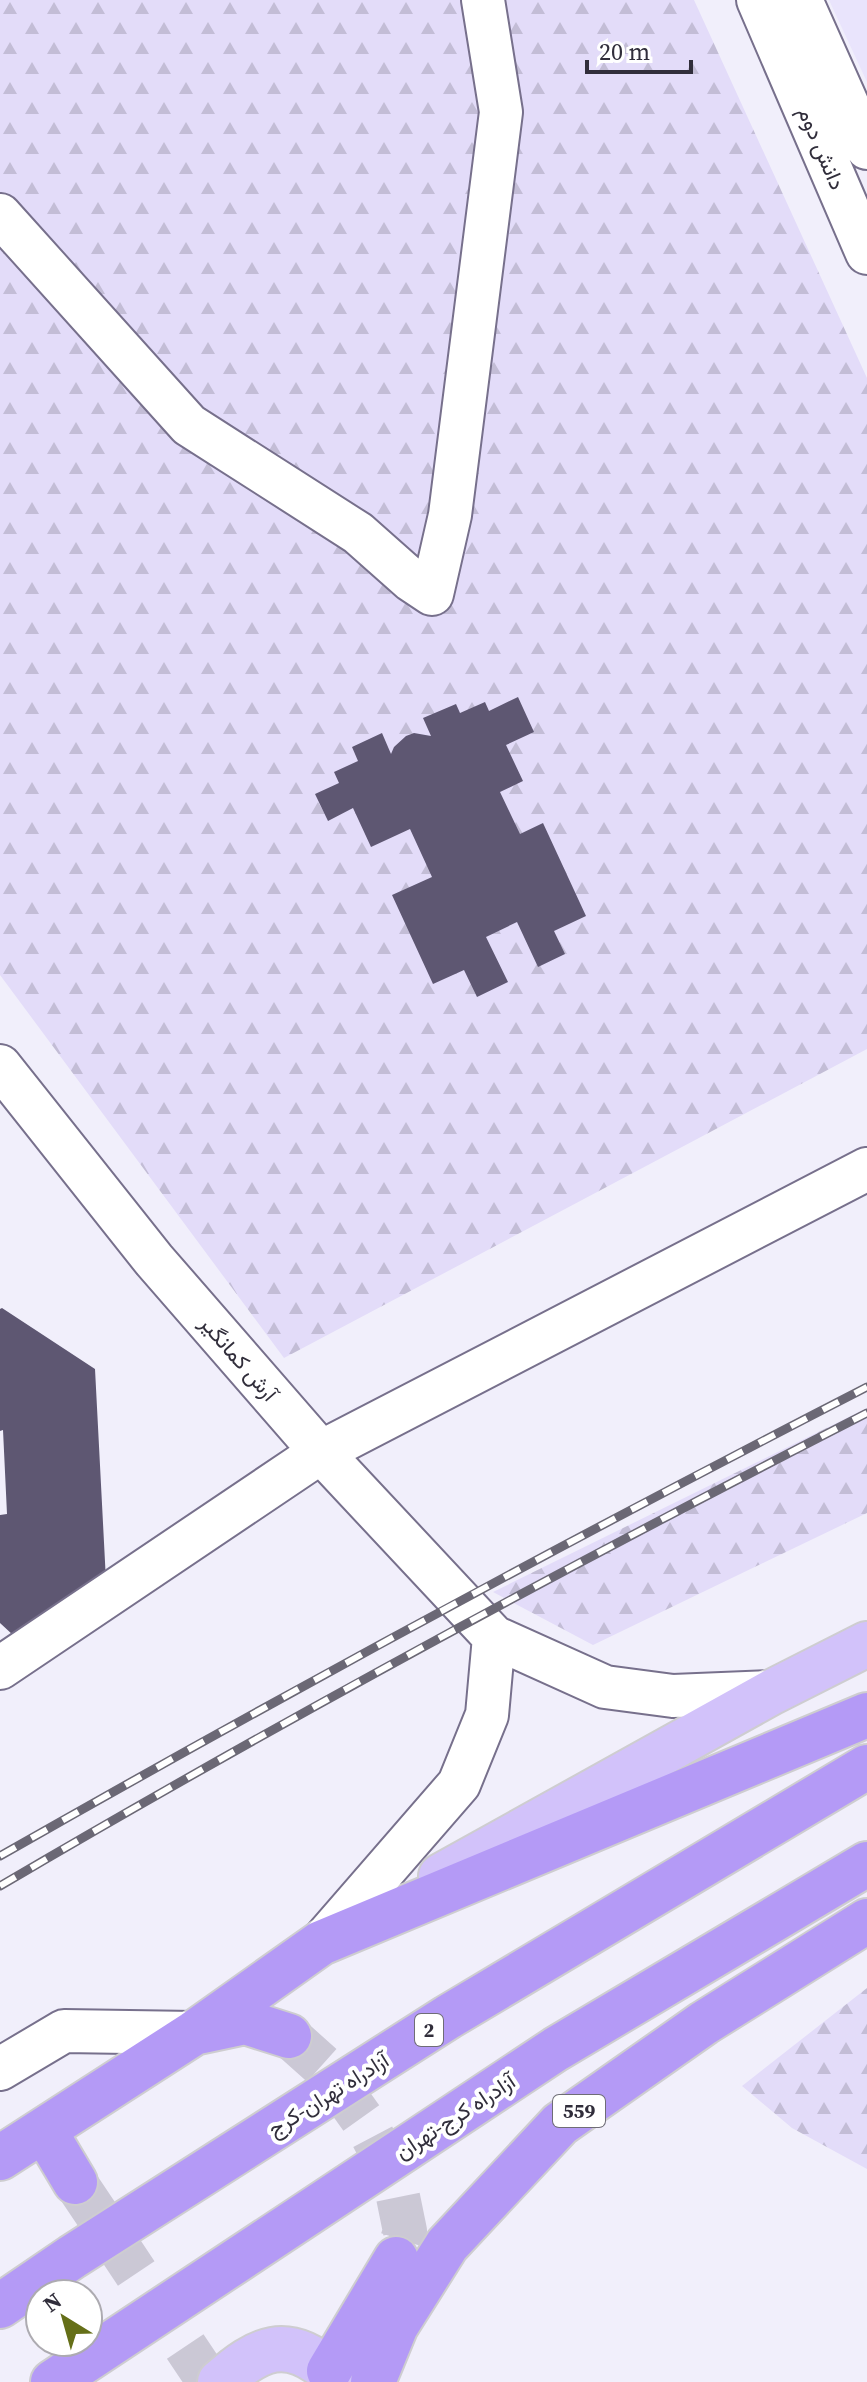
<svg xmlns="http://www.w3.org/2000/svg" width="867" height="2382" font-family="'Source Serif 4',Vazirmatn,serif">
  <style>
    .built { fill: #e9e4fc }
    .forest { fill: url(#forest-firs) }
    .building { fill: #5e5772 }
    .lines { fill: none; stroke-linecap: round; stroke-linejoin: round }
    .highway-tunnel { stroke: #cbc8d5; stroke-width: 44; stroke-dasharray: 44 22; stroke-linecap: butt }
    .minor-casing { stroke: #77708c; stroke-width: 46 }
    .major-casing { stroke: #cecdd0; stroke-width: 48 }
    .highway-casing { stroke: #cecdd0; stroke-width: 48 }
    .minor { stroke: #fff; stroke-width: 42 }
    .major { stroke: #d2c2fa; stroke-width: 44 }
    .highway { stroke: #b49af6; stroke-width: 44 }
    .rail-casing { stroke: #6b6875; stroke-width: 9 }
    .rail { stroke: #fff; stroke-width: 6; stroke-dasharray: 18; stroke-linecap: butt }
    .labels { text-anchor: middle; stroke-width: 8; stroke-linejoin: round; paint-order: stroke }
    .shield { fill: #fff; stroke: #6f6d76; stroke-width: 2 }
    .shield-label { font-size: 20px; font-weight: bold; fill: #312e3b }
    .street-label { font-size: 22px; fill: #312e3b; stroke: #fff }
  </style>
  <defs>
    <pattern id="forest-firs" width="22" height="20" patternUnits="userSpaceOnUse" patternTransform="scale(2)"><rect width="22" height="20" fill="#e3dcf9"/><path d="M5 1l3.5 6h-7zM16 11l3.5 6h-7z" fill="#c3bdd6"/></pattern>
  </defs>
  <rect width="100%" height="100%" fill="#f1effb"/>
  <path class="built" d="M829 0H867V82Z"/>
  <path class="forest" d="M0 0H694L867 378V1049L284 1358 0 975Z
    M867 1408V1513L593 1645 493 1592Z
    M867 1988V2169L792 2128 742 2086Z"/>
  <path class="building" d="M518 697 534 732 506 745 523 781 500 792 520 834 543 823 586 916 554 931 565 954 538 967 517 922 486 937 508 982 477 997 464 970 433 984 392 895 432 877 410 829 371 847 353 808 328 821 315 794 339 783 334 772 358 761 352 747 382 733 391 754 394 747 406 736 414 733 431 736 423 718 456 704 460 713 485 702 489 711Z
    M2 1308 95 1369 106 1581 13 1635 0 1623V1515L7 1514 3 1430 0 1431V1309Z"/>
  <g class="lines">
    <path class="highway-tunnel" d="M289 2036 327 2070 367 2126 394 2177 405 2231 396 2259
      M75 2182 209 2382"/>
    <g class="minor-casing">
      <path id="minor" d="M758 0 867 253
        M801 0 867 148
        M0 215 189 425 358 533 411 580 432 594 450 515 501 112 483 0
        M0 1066 154 1260 321 1452 494 1637
        M0 1668 321 1452 867 1169
        M321 1943 459 1784 487 1715 494 1637 605 1687 673 1696 772 1692
        M0 2069 64 2031 194 2033"/>
    </g>
    <g class="major-casing">
      <path id="major" d="M441 1876 772 1692 867 1644
        M220 2382C258 2348 287 2334 329 2371L330 2382"/>
    </g>
    <g class="highway-casing">
      <path id="highway" d="M198 2032 245 2022 289 2036
        M44 2130 75 2182
        M0 2158 194 2033 321 1943 867 1715
        M0 2306 72 2257 448 2017 867 1767
        M329 2371 396 2259
        M53 2382 556 2049 867 1864
        M373 2382 396 2326 447 2245 560 2124 704 2023 867 1921"/>
    </g>
    <use href="#minor" class="minor"/>
    <use href="#major" class="major"/>
    <use href="#highway" class="highway"/>
    <g class="rail-casing">
      <path id="rail" d="M0 1856C286 1693 575 1537 867 1387
        M0 1886C284 1719 574 1563 867 1413"/>
    </g>
    <use href="#rail" class="rail"/>
  </g>
  <g class="labels">
    <g class="shield">
      <rect x="415" y="2014" width="28" height="32" rx="6"/>
      <rect x="553" y="2095" width="52" height="32" rx="6"/>
    </g>
    <g class="shield-label">
      <text x="429" y="2037">2</text>
      <text x="579" y="2118">559</text>
    </g>
    <g class="street-label">
      <text transform="translate(822 148) rotate(67)" y="8">دانش دوم</text>
      <text transform="translate(239 1358) rotate(49)" y="8">آرش کمانگیر</text>
      <text transform="translate(328 2094) rotate(-32)" y="8">آزادراه تهران-کرج</text>
      <text transform="translate(455 2116) rotate(-33)" y="8">آزادراه کرج-تهران</text>
    </g>
  </g>
  <g transform="translate(64 2318) rotate(323)"><circle r="38" fill="#ffffff" stroke="#adabb1" stroke-width="2"/>
  <path d="M0-6L14 30L0 20L-14 30Z" fill="#656f18"/>
  <text y="-12" font-size="22" font-weight="bold" text-anchor="middle" fill="#312e3b">N</text>
  </g>
  <path d="M587 60v12h104v-12" fill="none" stroke="#312e3b" stroke-width="4"/>
  <text x="599" y="60" font-size="24" fill="#312e3b" stroke="#ffffff" stroke-width="6" paint-order="stroke">20 m</text>
</svg>
